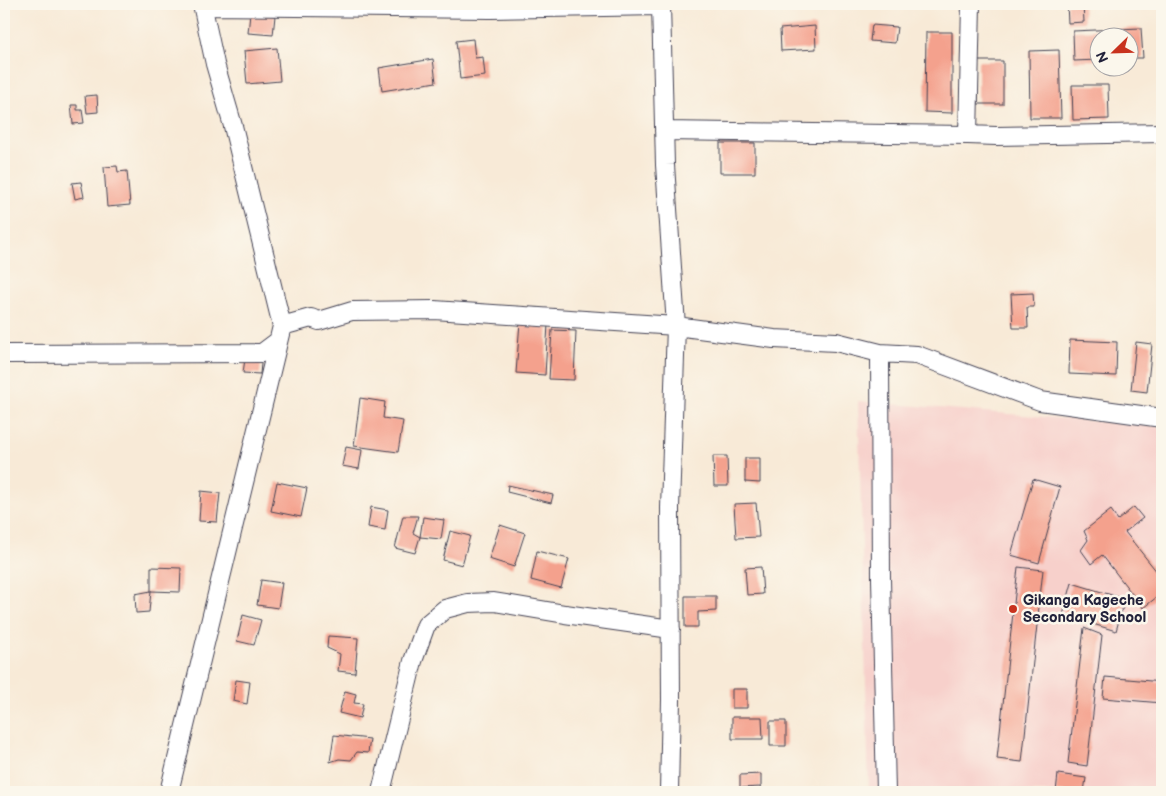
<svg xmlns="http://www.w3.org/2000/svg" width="1166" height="796" font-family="'Balsamiq Sans',sans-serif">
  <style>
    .built { fill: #f7d0cb }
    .building { fill: #f4a18d }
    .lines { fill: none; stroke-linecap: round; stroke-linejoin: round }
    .street-casing { stroke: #424052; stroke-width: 20 }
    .street { stroke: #fff; stroke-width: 18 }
    .poi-dot { fill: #c8321e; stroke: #fbf7ec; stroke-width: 2 }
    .labels { text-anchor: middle; stroke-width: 5; stroke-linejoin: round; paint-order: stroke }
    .poi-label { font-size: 15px; font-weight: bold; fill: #22223b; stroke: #fbf7ec; text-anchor: start }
  </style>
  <rect width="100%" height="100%" fill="#fbf7ec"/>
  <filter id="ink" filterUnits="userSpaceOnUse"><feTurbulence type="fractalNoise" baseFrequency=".02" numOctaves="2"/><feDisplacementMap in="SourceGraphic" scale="10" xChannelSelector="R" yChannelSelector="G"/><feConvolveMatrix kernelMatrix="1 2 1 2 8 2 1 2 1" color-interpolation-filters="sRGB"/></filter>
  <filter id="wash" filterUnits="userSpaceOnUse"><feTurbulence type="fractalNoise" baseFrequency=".0096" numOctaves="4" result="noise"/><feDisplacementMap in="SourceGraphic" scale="20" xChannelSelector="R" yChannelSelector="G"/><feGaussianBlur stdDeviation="1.12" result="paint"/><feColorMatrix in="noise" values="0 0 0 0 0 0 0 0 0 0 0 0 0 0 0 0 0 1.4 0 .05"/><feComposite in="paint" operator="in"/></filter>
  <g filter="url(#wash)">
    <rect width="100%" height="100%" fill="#f8ead7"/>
    <path class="built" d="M858 401 1162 427V792H869Z"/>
    <g id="blocks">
      <path class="building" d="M1067 4H1083L1084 22 1068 23Z
        M250 14 275 16 273 35 248 33Z
        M872 25 897 27 895 43 870 41Z
        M815 26 816 49 781 51 780 29Z
        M1141 28 1143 58H1128V38H1098V60L1074 61 1073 31Z
        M926 32H952V113L925 112Z
        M473 39 475 58 483 57 485 76 460 79 456 41Z
        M277 48 280 81 247 84 244 51Z
        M1059 50 1061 118H1030L1029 51Z
        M433 59 436 82 382 91 379 68Z
        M978 61H1003V104H978Z
        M1072 85H1108L1109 119 1073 120Z
        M97 95 98 112 87 113 85 96Z
        M71 105H77V110H82L84 123 73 124Z
        M720 143H755V173H720Z
        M117 166 118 172 127 171 130 205 107 207 104 167Z
        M81 182 84 197 75 199 72 183Z
        M1033 293 1034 307H1027L1028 328H1013L1011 294Z
        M520 322 548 324 545 375 516 373Z
        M552 330 576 331 574 380 549 379Z
        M1070 340 1117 342 1116 376 1069 374Z
        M1136 342 1152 344 1147 392 1131 390Z
        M262 353 260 374 243 373 245 359Z
        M360 398 385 402 383 418 403 421 398 452 354 446Z
        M346 447 362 450 359 469 342 466Z
        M713 456H727L728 486H714Z
        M745 458H760V483L745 482Z
        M1033 479 1060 487 1039 563 1011 555Z
        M277 482 307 488 301 517 271 511Z
        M508 485 553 495 551 503 507 492Z
        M201 491 220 493 217 522 199 521Z
        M756 503 759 537 736 538 734 504Z
        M371 507 388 510 385 530 368 527Z
        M1134 507 1143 518 1125 532 1162 578V593L1143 608 1102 555 1091 564 1081 550 1088 540 1084 531 1111 510 1118 520Z
        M403 516H418L413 533 420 537 415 553 395 548Z
        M423 517 444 520 441 539 420 537Z
        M500 525 525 533 514 567 489 559Z
        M450 531 470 536 462 565 443 560Z
        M537 551 569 559 561 588 531 580Z
        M151 567 181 568 180 592 151 591Z
        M761 567 763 594 747 595 745 568Z
        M1018 567 1043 570 1022 762 997 759Z
        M261 580 282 583 278 608 257 605Z
        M1072 583 1125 599 1116 631 1063 615Z
        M151 591 149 612 136 613 135 594Z
        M685 596H716V611L698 612V627H685Z
        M243 615 261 620 254 645 237 641Z
        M1084 628 1102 635 1087 766 1068 763Z
        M328 636 358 638 355 673 338 671 340 654 327 648Z
        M1105 677 1162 682V703L1103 698Z
        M236 680 250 682 247 704 233 701Z
        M732 689H747V708H732Z
        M345 691 356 694 354 703 363 704 360 718 339 713Z
        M732 717H762L763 739H732Z
        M770 721H786V746H770Z
        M334 735 370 739 368 753 357 752 351 760 339 759 330 762Z
        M761 774V787L740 788V775Z
        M1058 774 1086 778 1084 792H1056Z"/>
    </g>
  </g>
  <g filter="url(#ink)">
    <use href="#blocks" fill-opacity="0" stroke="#424052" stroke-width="1"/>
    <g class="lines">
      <g class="street-casing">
        <path id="street" d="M202 4 215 64 233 126 282 326
          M661 4 665 165 676 326 670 508 671 700 669 792
          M971 4 968 135 996 136 1162 133
          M202 6 491 9 661 6
          M664 131 968 135
          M880 353 881 579 886 792
          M4 354 262 353 278 341
          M169 792 282 326 311 318 319 321 352 311 434 310 676 326 774 339 836 342 880 353 917 355 1040 401 1162 418
          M381 792 413 661 426 625 445 609 468 603 494 602 565 614 671 629"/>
      </g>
      <use href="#street" class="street"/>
    </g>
  </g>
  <circle class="poi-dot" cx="1013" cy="609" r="5"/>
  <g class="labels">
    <g class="poi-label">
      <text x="1023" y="605">Gikanga Kageche<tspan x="1023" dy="17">Secondary School</tspan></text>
    </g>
  </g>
  <rect width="1166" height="796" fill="none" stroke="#fbf7ec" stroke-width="20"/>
  <g transform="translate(1114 52) rotate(247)"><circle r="24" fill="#fbf7ec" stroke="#a4a2a5"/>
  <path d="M0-4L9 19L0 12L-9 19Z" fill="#c8321e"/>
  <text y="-8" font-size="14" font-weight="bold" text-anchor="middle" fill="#22223b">N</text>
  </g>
</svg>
